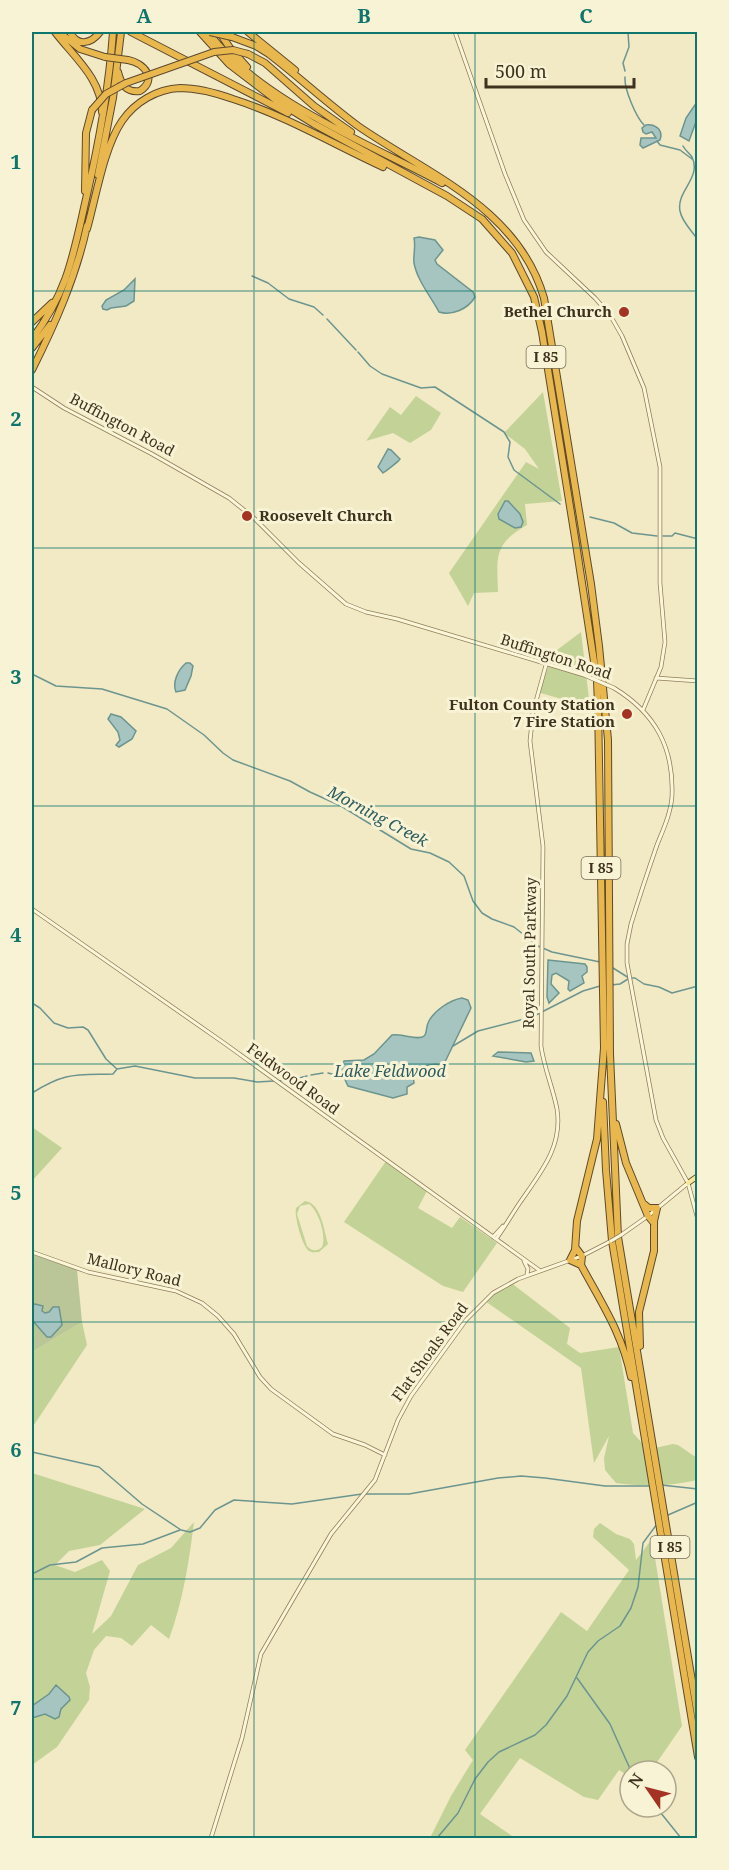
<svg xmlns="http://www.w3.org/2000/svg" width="729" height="1870" font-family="'Noto Serif',serif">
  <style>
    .green { fill: #c3d297; fill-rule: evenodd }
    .cemetery { fill: #bac697 }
    .water { fill: #a7c5c0; stroke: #6c9590; stroke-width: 1.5 }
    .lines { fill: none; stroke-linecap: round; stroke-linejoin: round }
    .stream { stroke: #6c9590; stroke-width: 1.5 }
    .minor-casing { stroke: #8f7d59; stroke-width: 4.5 }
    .major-casing { stroke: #5d492d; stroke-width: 6 }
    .highway-casing { stroke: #5d492d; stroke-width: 8 }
    .minor { stroke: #fcf6d9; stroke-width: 3 }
    .major { stroke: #f8e69a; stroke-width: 4.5 }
    .highway { stroke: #e8b84f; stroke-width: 6 }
    .minor-bridge-casing { stroke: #8f7d59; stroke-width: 4.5; stroke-linecap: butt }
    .highway-bridge-casing { stroke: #5d492d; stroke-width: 8; stroke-linecap: butt }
    .minor-bridge { stroke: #fcf6d9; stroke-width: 3 }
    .highway-bridge { stroke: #e8b84f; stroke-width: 6 }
    .grid { fill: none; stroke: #0f766e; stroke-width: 1.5; stroke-opacity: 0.55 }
    .poi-dot { fill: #a43323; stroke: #f9f3d5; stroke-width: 2 }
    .labels { text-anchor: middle; stroke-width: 6; stroke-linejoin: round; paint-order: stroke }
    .shield { fill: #f9f3d5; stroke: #766c55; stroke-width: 1.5 }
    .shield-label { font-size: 14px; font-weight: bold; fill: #3e321e }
    .poi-label { font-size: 15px; font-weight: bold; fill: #3e321e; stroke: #f9f3d5; text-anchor: end }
    .street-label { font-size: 15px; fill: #3e321e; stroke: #f9f3d5 }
    .water-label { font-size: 16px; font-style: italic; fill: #2c5c5f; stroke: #f9f3d5 }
    .neatline { fill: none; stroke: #0f766e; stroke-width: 2 }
    .grid-label { font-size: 20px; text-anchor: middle; font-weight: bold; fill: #0f766e }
  </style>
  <rect width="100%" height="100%" fill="#f2eac5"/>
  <path class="green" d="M543 392 562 501 525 504 527 525C493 544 497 557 498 592L474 593 468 606 449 573 526 462 539 469 525 449 504 433Z
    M416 396 441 413 431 430 410 443 393 433 366 441 390 407 401 415Z
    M581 632 590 707 537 692 549 666 541 662Z
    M32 1127 62 1148 32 1181Z
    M386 1161 427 1191 418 1208 452 1228 460 1217 497 1243 463 1292 443 1286 344 1222Z
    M305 1201C321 1203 324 1230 328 1244L319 1252C314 1252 313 1253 309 1251 302 1246 294 1216 296 1208ZM309 1204C318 1210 327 1236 322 1247 317 1252 311 1251 307 1246L297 1214 300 1206Z
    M510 1282 570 1328 567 1344 580 1353 619 1347 633 1433 643 1444 650 1449 673 1444 678 1445 697 1458V1480C673 1486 641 1487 616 1483L605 1470 604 1458 609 1436 594 1463 581 1368 485 1301 498 1288Z
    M82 1322 87 1345 32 1428V1352Z
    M32 1473 145 1509 100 1545 69 1551 55 1565 75 1572 102 1560 110 1571 92 1634 111 1616 138 1565 171 1548 194 1522C189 1562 183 1601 169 1639L151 1625 132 1646 121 1638 106 1636 94 1650 86 1673 90 1687 89 1700 57 1747 32 1765Z
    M600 1523 616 1534 630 1539 634 1544 636 1560 652 1539 682 1726 651 1771H630V1777L619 1770 598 1800 584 1797 520 1758 480 1814 515 1838H430L451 1796 473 1760 465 1750 561 1612 587 1631 629 1570 593 1537 594 1529Z"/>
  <path class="cemetery" d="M32 1254 77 1270 82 1322 32 1352Z"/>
  <path class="water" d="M697 102V119L689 141 680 136 686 118Z
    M646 125C654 124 661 128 661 136L660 140 643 148 640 145 641 138H656L652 132 646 134 643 132 642 128Z
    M419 237 435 240 443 250 435 260 437 264 473 292 475 297C468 309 452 316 439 312 431 297 417 280 414 263 413 255 416 247 414 238Z
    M135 279 134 301 126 306 111 308 107 310 103 309 102 306 106 300 124 290Z
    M388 449 391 450 400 459C398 462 386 471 383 473L378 467Z
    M505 501H508L520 514 523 522 521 527 515 528 499 519 498 514Z
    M186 663H190L193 666 191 676 185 690 176 692C172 682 178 670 186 663Z
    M111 714 121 717 136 731 132 739 119 747 116 745 120 740 118 732 108 719Z
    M548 960 585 964 587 967V972L582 976 584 983 570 991 568 989 569 981 556 973 552 975 551 984 559 993 549 1003 547 997Z
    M462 998 468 1000 471 1008 445 1062 443 1065C431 1063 420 1065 413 1075L414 1083 407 1087V1094L393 1098 348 1086 341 1071 344 1061 364 1060 374 1054 392 1035C400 1033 419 1041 424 1036 427 1034 426 1027 428 1023 433 1011 450 1000 462 998Z
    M498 1052 531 1053 534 1061 526 1062 493 1056Z
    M35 1304 43 1306 42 1311 45 1313 49 1312 53 1307H59L62 1325 51 1337H47L32 1320V1305Z
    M56 1685 69 1697 70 1700 61 1709 59 1717 55 1719 45 1714 32 1718V1706L49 1694Z"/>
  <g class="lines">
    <path class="stream" d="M625 71 623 63 629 47 628 32
      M625 77C624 89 636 117 644 125
      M657 141 660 145 680 150 692 159
      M683 146C685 150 689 153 692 157 702 178 676 191 680 211 682 222 692 231 698 240
      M252 276 268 283 289 299 314 307 323 315
      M327 319 356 350
      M358 352 370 366 382 374 421 388 435 387 504 432 510 442 508 457 514 470 560 504
      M590 517 614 523 632 533 657 536
      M663 536H672L675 533 698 539
      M32 674 56 686 102 689 167 709 204 735 223 753 233 760 290 781 310 792 341 806 411 849 430 853 449 862 464 876 473 901 482 913 492 919 514 927 538 946 552 952 600 962
      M613 968 629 978H635L644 984 659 987 672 993 698 986
      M611 985 620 984 628 979
      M32 1003 40 1008 54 1023 68 1028 83 1027 88 1030 106 1059 117 1069
      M453 1046 478 1031 532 1017 583 991 600 986
      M328 1073 344 1077
      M311 1075 323 1073
      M299 1078 307 1076
      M279 1081 294 1079
      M32 1093C65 1072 75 1075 113 1074L117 1069 135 1066 195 1078H234L257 1082 274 1081
      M32 1452 99 1467 142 1504 181 1530 190 1532 200 1528 215 1510 234 1500 292 1504 362 1494
      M661 1485 698 1489
      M366 1494H409L498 1478 521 1476 545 1478 605 1486H650
      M668 1515 698 1502
      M32 1574 50 1565 76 1562 102 1548 143 1544 180 1530
      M577 1678 610 1724 631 1771
      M656 1807 681 1838
      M437 1838 458 1813 475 1779 488 1762 499 1752 535 1735 546 1725 567 1696 588 1652 598 1641 620 1626 631 1608 638 1587 643 1543 657 1524"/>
    <g class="minor-casing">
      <path id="minor" d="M455 32 505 174 524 220 546 252 595 298 610 315 622 336 644 388 660 467V583L665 642 661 667 643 710
        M32 387 64 408 152 454 229 498 254 518 299 563 346 604 366 612 397 619 584 675
        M656 678 698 681
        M614 688C655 713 674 747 672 796 671 813 663 830 657 845 648 871 639 898 631 924L627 944V963L656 1120 663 1138 688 1183 698 1220
        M32 909 224 1043 539 1270
        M621 1235 648 1216 688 1183
        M493 1237 503 1226
        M496 1239C505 1227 512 1214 521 1201 541 1172 563 1146 557 1109 553 1088 544 1068 541 1046L543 846 530 741 533 712 546 665
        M32 1252 88 1272 176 1291 202 1303 218 1316 234 1334 260 1377 271 1389 333 1434 365 1445 385 1455
        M524 1261 528 1269 527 1274
        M211 1838 242 1738 261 1654 331 1534 375 1480 398 1420 411 1396 466 1320 493 1293 518 1279 582 1256 611 1241"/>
    </g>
    <g class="major-casing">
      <path id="major" d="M688 1183 698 1176"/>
    </g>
    <g class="highway-casing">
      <path id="highway" d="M55 32C73 56 102 79 102 112
        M59 32 80 49 105 57
        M70 32C77 47 91 44 100 32
        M131 32 288 113
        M200 32 229 64 280 103 314 124 447 196 482 219 512 253 534 297 542 332 576 544 597 681 598 704 604 1048 597 1139 577 1221 575 1250 570 1260 581 1265
        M208 32C257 99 369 144 442 183
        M248 32 295 70
        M220 33 230 48 247 67
        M232 37 256 46 269 54C299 77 328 104 358 126 429 175 518 208 544 298L591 584 599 646 608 740 610 1054 618 1237 698 1717
        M248 54 265 63 314 106 351 132
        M118 72C121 84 126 93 140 91 158 79 144 63 128 60
        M98 175 113 98 121 32
        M85 191 86 133 92 110
        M87 229C96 197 104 147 122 121 135 102 157 89 180 88 198 88 216 93 233 99 286 116 333 144 383 167
        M32 322 52 303
        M32 339C68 291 73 256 86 199 99 143 109 89 113 32
        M32 348 50 325
        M32 370C55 324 76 277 87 226
        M603 1102 606 1170 612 1241 698 1757
        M616 1124 626 1163 648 1216 654 1223
        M576 1248 582 1256 581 1265C602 1304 622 1333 631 1377
        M640 1346 639 1312 654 1251V1221L657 1208H649L644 1204"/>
    </g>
    <use href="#minor" class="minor"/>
    <use href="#major" class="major"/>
    <use href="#highway" class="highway"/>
    <g class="minor-bridge-casing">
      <path id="minor-bridge" d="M584 675 614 688
        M611 1241 621 1235"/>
    </g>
    <g class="highway-bridge-casing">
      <path id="highway-bridge" d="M210 32 232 37
        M105 57 128 60
        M92 110 106 94 126 83 214 52 233 50 248 54"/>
    </g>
    <use href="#minor-bridge" class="minor-bridge"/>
    <use href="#highway-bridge" class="highway-bridge"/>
  </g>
  <path class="grid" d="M254 32V1838M475 32V1838M32 291H698M32 548H698M32 806H698M32 1064H698M32 1322H698M32 1579H698"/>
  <g class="poi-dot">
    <circle cx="624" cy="312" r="6"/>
    <circle cx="247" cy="516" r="6"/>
    <circle cx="627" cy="714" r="6"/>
  </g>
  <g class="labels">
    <g class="shield">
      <rect x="526.5" y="346" width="39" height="22" rx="4.5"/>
      <rect x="581.5" y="857" width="39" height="22" rx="4.5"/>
      <rect x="650.5" y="1536" width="39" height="22" rx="4.5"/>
    </g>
    <g class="shield-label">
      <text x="546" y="362">I 85</text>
      <text x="601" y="873">I 85</text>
      <text x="670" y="1552">I 85</text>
    </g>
    <g class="poi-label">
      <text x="612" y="317">Bethel Church</text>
      <text x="259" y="521" text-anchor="start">Roosevelt Church</text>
      <text x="615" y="710">Fulton County Station<tspan x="615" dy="17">7 Fire Station</tspan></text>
    </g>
    <g class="street-label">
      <text transform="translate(122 425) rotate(28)" y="5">Buffington Road</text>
      <text transform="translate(556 657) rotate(18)" y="5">Buffington Road</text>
      <text transform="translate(530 953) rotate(-89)" y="5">Royal South Parkway</text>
      <text transform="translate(293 1079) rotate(36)" y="5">Feldwood Road</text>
      <text transform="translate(134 1270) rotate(14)" y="5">Mallory Road</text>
      <text transform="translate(430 1352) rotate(-54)" y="5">Flat Shoals Road</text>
    </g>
    <g class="water-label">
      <text transform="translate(378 816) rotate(28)" y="6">Morning Creek</text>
      <text x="390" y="1077">Lake Feldwood</text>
    </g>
  </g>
  <rect width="729" height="1870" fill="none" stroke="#f9f3d5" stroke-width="66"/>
  <g transform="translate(648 1789) rotate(305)"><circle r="28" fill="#f9f3d5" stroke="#aea68c" stroke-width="1.5"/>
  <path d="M0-4.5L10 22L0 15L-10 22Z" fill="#a43323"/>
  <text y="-9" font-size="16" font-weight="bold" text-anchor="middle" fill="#3e321e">N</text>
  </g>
  <path d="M486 78v9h148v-9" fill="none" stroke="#3e321e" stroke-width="3"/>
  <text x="495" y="78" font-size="18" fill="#3e321e" stroke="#f9f3d5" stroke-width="4.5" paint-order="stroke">500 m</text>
  <rect x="33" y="33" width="663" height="1804" class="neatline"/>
  <g class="grid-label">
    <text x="144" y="23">A</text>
    <text x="364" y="23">B</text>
    <text x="586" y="23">C</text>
    <text x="16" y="169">1</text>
    <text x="16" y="426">2</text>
    <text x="16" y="684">3</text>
    <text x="16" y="942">4</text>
    <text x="16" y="1200">5</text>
    <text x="16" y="1457">6</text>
    <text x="16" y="1715">7</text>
  </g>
</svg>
